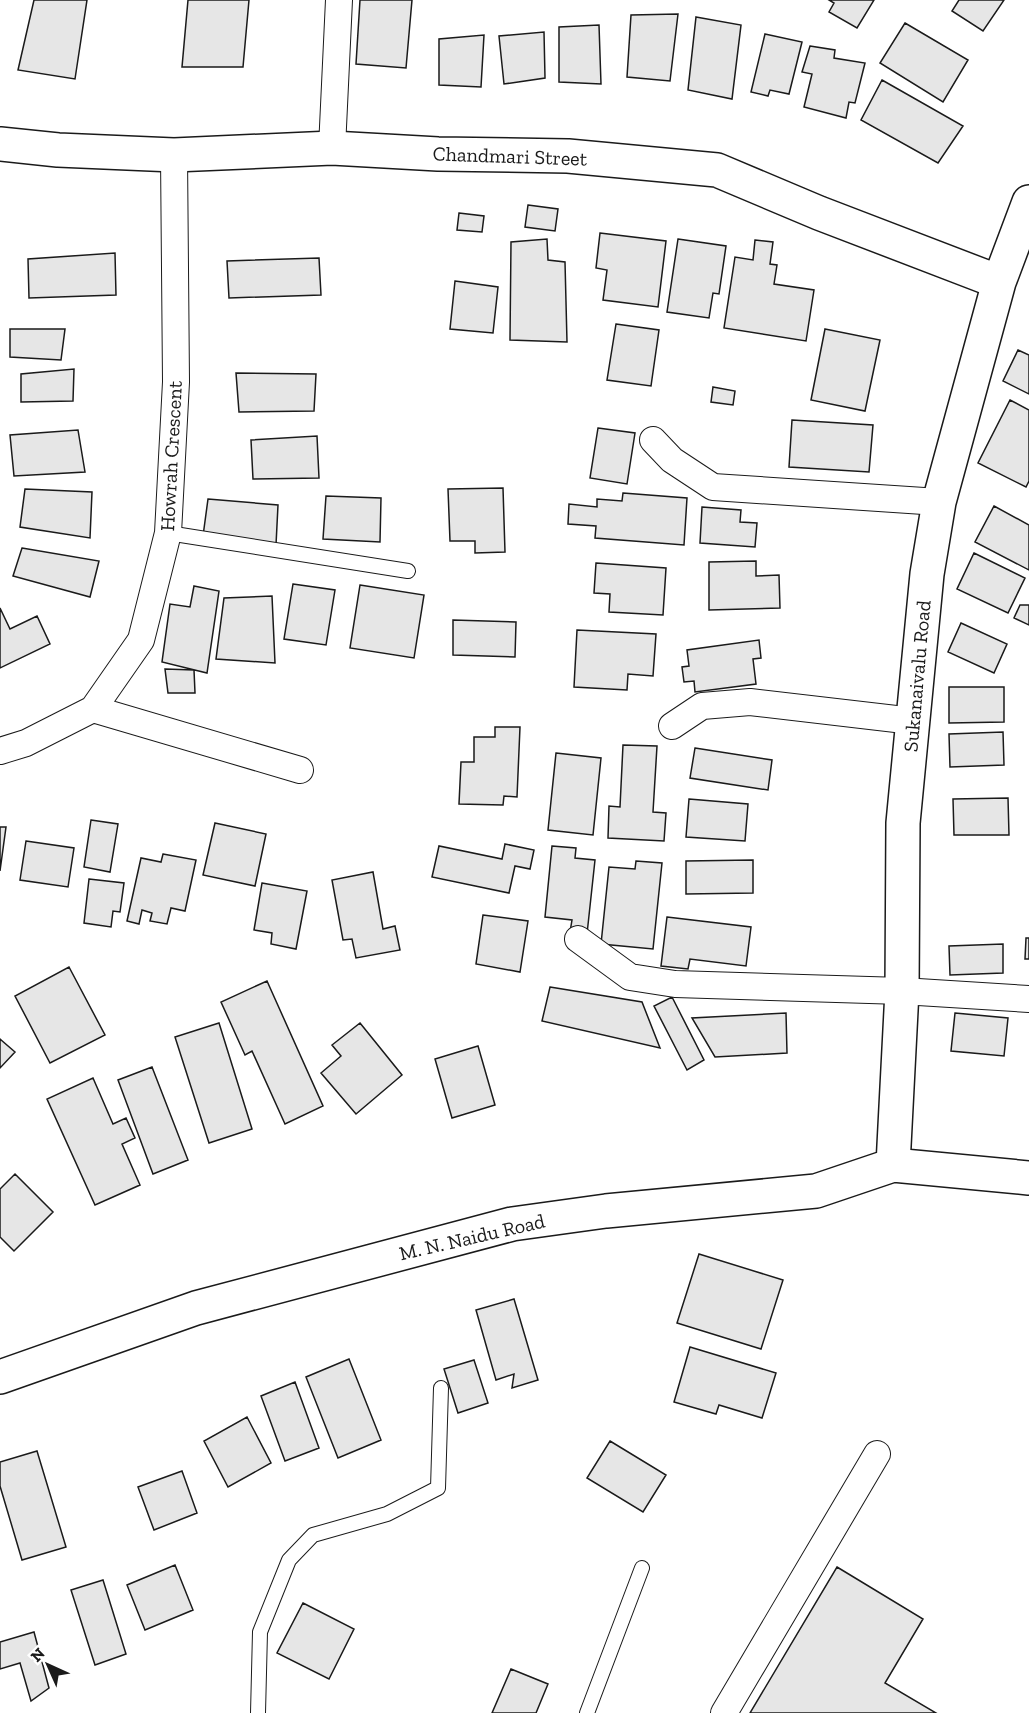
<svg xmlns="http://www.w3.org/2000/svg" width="1029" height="1713" font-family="'Zilla Slab',serif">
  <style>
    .building { fill: #e6e6e6; stroke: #1a1a1a; stroke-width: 1.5 }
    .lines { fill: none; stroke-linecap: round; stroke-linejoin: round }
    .lane-casing { stroke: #1a1a1a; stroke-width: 16 }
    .street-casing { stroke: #1a1a1a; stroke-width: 28 }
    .secondary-casing { stroke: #1a1a1a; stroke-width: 36 }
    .lane { stroke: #fff; stroke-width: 14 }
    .street { stroke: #fff; stroke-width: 26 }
    .secondary { stroke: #fff; stroke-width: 33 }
    .labels { text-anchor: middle; stroke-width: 4.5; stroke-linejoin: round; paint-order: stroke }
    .street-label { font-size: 20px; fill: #1a1a1a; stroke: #fff }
  </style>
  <rect width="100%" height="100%" fill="#fff"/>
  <path class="building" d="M34 0H87L75 79 18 70Z
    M188 0H249L243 67H182Z
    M360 0H412L406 68 356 64Z
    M829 0H874L857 28 829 12 834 3Z
    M959 0H1004L983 31 952 11Z
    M678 14 670 81 627 77 631 15Z
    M696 17 741 25 732 99 688 90Z
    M905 23 968 60 943 102 880 63Z
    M599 25 601 84 559 82V27Z
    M544 32 545 78 504 84 499 36Z
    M765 34 802 42 789 94 770 90 768 96 751 92Z
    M484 35 481 87 439 85V39Z
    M810 46 835 50 834 58 865 63 855 103 849 102 846 118 804 107 812 74 802 72Z
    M882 80 963 126 938 163 861 120Z
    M528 205 558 209 555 231 525 227Z
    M459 213 484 216 482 232 457 230Z
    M600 233 666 241 658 307 603 300 607 270 596 268Z
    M547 239 548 260 565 262 567 342 510 340 511 242Z
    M678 239 726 246 719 294 713 293 709 318 667 312Z
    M755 240 773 242 770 264 777 265 774 284 814 290 806 341 724 328 735 257 753 260Z
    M115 253 116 295 29 298 28 259Z
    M319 258 321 295 229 298 227 261Z
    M455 281 498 287 493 333 450 329Z
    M616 324 659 330 651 386 607 380Z
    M10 329H65L61 360 10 357Z
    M825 329 880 340 865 411 811 400Z
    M1018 350 1029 355V394L1003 381Z
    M74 369 73 401 21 402V374Z
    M236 373 316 374 314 411 239 412Z
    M713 387 735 391 733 405 711 402Z
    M1010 400 1029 410V481L1026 487 978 463Z
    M792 420 873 425 869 472 789 467Z
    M598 428 635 433 627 484 590 478Z
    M78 430 85 472 14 476 10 435Z
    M317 436 319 478 253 479 251 440Z
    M503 488 505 552 475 553V541H450L448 489Z
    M25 489 92 492 90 538 20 527Z
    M623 493 687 498 684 545 595 538 596 526 568 524 569 504 597 507V499L622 501Z
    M326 496 381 498 380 542 323 539Z
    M208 499 278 505 276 545 203 536Z
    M994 506 1029 525V570L975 542Z
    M702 507 741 510 740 522 757 523 755 547 700 543Z
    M22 548 99 561 90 597 13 576Z
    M974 553 1025 578 1008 613 957 589Z
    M756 561V576L779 575 780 608 709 610V562Z
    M596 563 666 568 663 615 609 612 610 594 594 593Z
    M293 584 335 590 326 645 284 639Z
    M360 585 424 595 414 658 350 648Z
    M194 586 219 591 207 673 162 662 170 604 190 607Z
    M272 596 275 663 216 659 224 598Z
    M1020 605H1029V625L1014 618Z
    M0 608 10 629 37 616 50 644 0 668Z
    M453 620 516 622 515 657 453 655Z
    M961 623 1007 644 994 673 948 652Z
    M577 630 656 634 653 676 628 674 627 690 574 687Z
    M759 640 761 658 753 659 756 684 695 692 694 681 684 682 682 667 689 666 687 650Z
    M165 669 194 670 195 693H168Z
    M949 687H1004V722L949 723Z
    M495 727H520L517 797 504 796 503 805 459 804 461 762H474V737H495Z
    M1003 732 1004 765 950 767 949 734Z
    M623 745 657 746 653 812 666 813 664 841 608 838 609 806 620 807Z
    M695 748 772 760 768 790 690 778Z
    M556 753 601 758 593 835 548 830Z
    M1008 798 1009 835H954L953 799Z
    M689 799 748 804 745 841 686 837Z
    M91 820 118 824 110 872 84 867Z
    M215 823 266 834 255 886 203 875Z
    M0 827H6L0 871Z
    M26 841 74 848 68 887 20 880Z
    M505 844 534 850 530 869 515 866 509 893 432 877 439 846 502 859Z
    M552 846 576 848 575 858 595 860 587 934 570 932 572 920 545 917Z
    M163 854 196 860 185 911 171 908 167 924 150 921 152 913 142 910 139 924 127 921 141 858 161 862Z
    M753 860V893L686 894V861Z
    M636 861 662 863 653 949 601 944 609 867 635 869Z
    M373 872 383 929 395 926 400 950 356 958 352 939 343 940 332 880Z
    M89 879 124 883 120 912 113 911 111 927 84 923Z
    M262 883 307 891 296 949 271 944 272 933 254 930Z
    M483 915 528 921 520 972 476 964Z
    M667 917 751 927 746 966 690 959 688 969 661 966Z
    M1026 938H1029V959H1025Z
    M1003 944V973L950 975 949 946Z
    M69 967 105 1035 50 1063 15 996Z
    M267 981 323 1106 285 1124 252 1051 245 1055 221 1002Z
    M550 987 642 1002 660 1048 542 1021Z
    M672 997 704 1060 687 1070 654 1006Z
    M786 1013 787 1053 715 1057 692 1018Z
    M955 1013 1008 1018 1004 1056 951 1051Z
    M219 1023 252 1129 209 1143 175 1037Z
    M360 1023 402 1075 356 1114 321 1073 341 1056 332 1045Z
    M0 1039 15 1052 0 1068Z
    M478 1046 495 1105 452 1118 435 1059Z
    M152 1067 188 1160 153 1174 118 1080Z
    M93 1078 113 1124 126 1118 135 1138 122 1144 140 1185 95 1205 47 1099Z
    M15 1174 53 1212 14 1251 0 1237V1189Z
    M699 1254 783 1280 761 1349 677 1323Z
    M514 1299 538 1380 512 1388 514 1374 496 1380 476 1310Z
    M690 1347 776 1373 762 1418 719 1405 716 1414 674 1402Z
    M349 1359 381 1440 338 1458 306 1377Z
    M474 1360 488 1403 458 1413 444 1369Z
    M295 1382 319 1448 285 1461 261 1396Z
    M247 1417 271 1463 228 1487 204 1441Z
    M610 1441 666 1475 643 1512 587 1478Z
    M37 1451 66 1547 22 1560 0 1486V1462Z
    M182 1471 197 1513 154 1530 138 1487Z
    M175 1565 193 1610 145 1630 127 1585Z
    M837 1567 923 1619 885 1683 936 1713H750Z
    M103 1580 126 1654 95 1665 71 1590Z
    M303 1603 354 1629 329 1679 277 1653Z
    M34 1632 49 1688 31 1701 20 1663 0 1669V1642Z
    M511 1669 548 1684 536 1713H492Z"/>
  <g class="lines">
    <g class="lane-casing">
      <path id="lane" d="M168 533 408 571
        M258 1713 260 1632 289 1560 313 1535 387 1514 438 1488 441 1388
        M587 1713 642 1568"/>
    </g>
    <g class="street-casing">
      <path id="street" d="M332 148 339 0
        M653 440 672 460 713 487 939 502
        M93 709 300 770
        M672 726 702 706 750 702 913 721
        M0 751 26 743 93 709 141 640 168 533 176 382 174 155
        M578 939 630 977 675 984 902 991 1029 999
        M724 1713 877 1454"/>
    </g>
    <g class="secondary-casing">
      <path id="secondary" d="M0 144 58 150 174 155 332 148 438 154 568 156 717 170 819 213 999 282
        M893 1165 902 991 903 823 927 574 939 502 999 282 1029 202
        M0 1377 196 1308 512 1224 606 1211 816 1191 893 1165 1029 1178"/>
    </g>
    <use href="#lane" class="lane"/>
    <use href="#street" class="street"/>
    <use href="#secondary" class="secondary"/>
  </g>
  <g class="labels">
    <g class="street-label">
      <text transform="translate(510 156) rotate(2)" y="7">Chandmari Street</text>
      <text transform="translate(171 456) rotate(-87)" y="7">Howrah Crescent</text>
      <text transform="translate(917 676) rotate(-85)" y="7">Sukanaivalu Road</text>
      <text transform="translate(472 1237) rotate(-13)" y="7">M. N. Naidu Road</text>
    </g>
  </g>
  <g transform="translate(48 1665) rotate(315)" stroke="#ffffff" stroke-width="4.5" paint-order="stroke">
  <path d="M0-4.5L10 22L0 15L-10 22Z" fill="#1a1a1a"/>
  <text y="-9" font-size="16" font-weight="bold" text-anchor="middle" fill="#1a1a1a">N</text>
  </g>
</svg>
